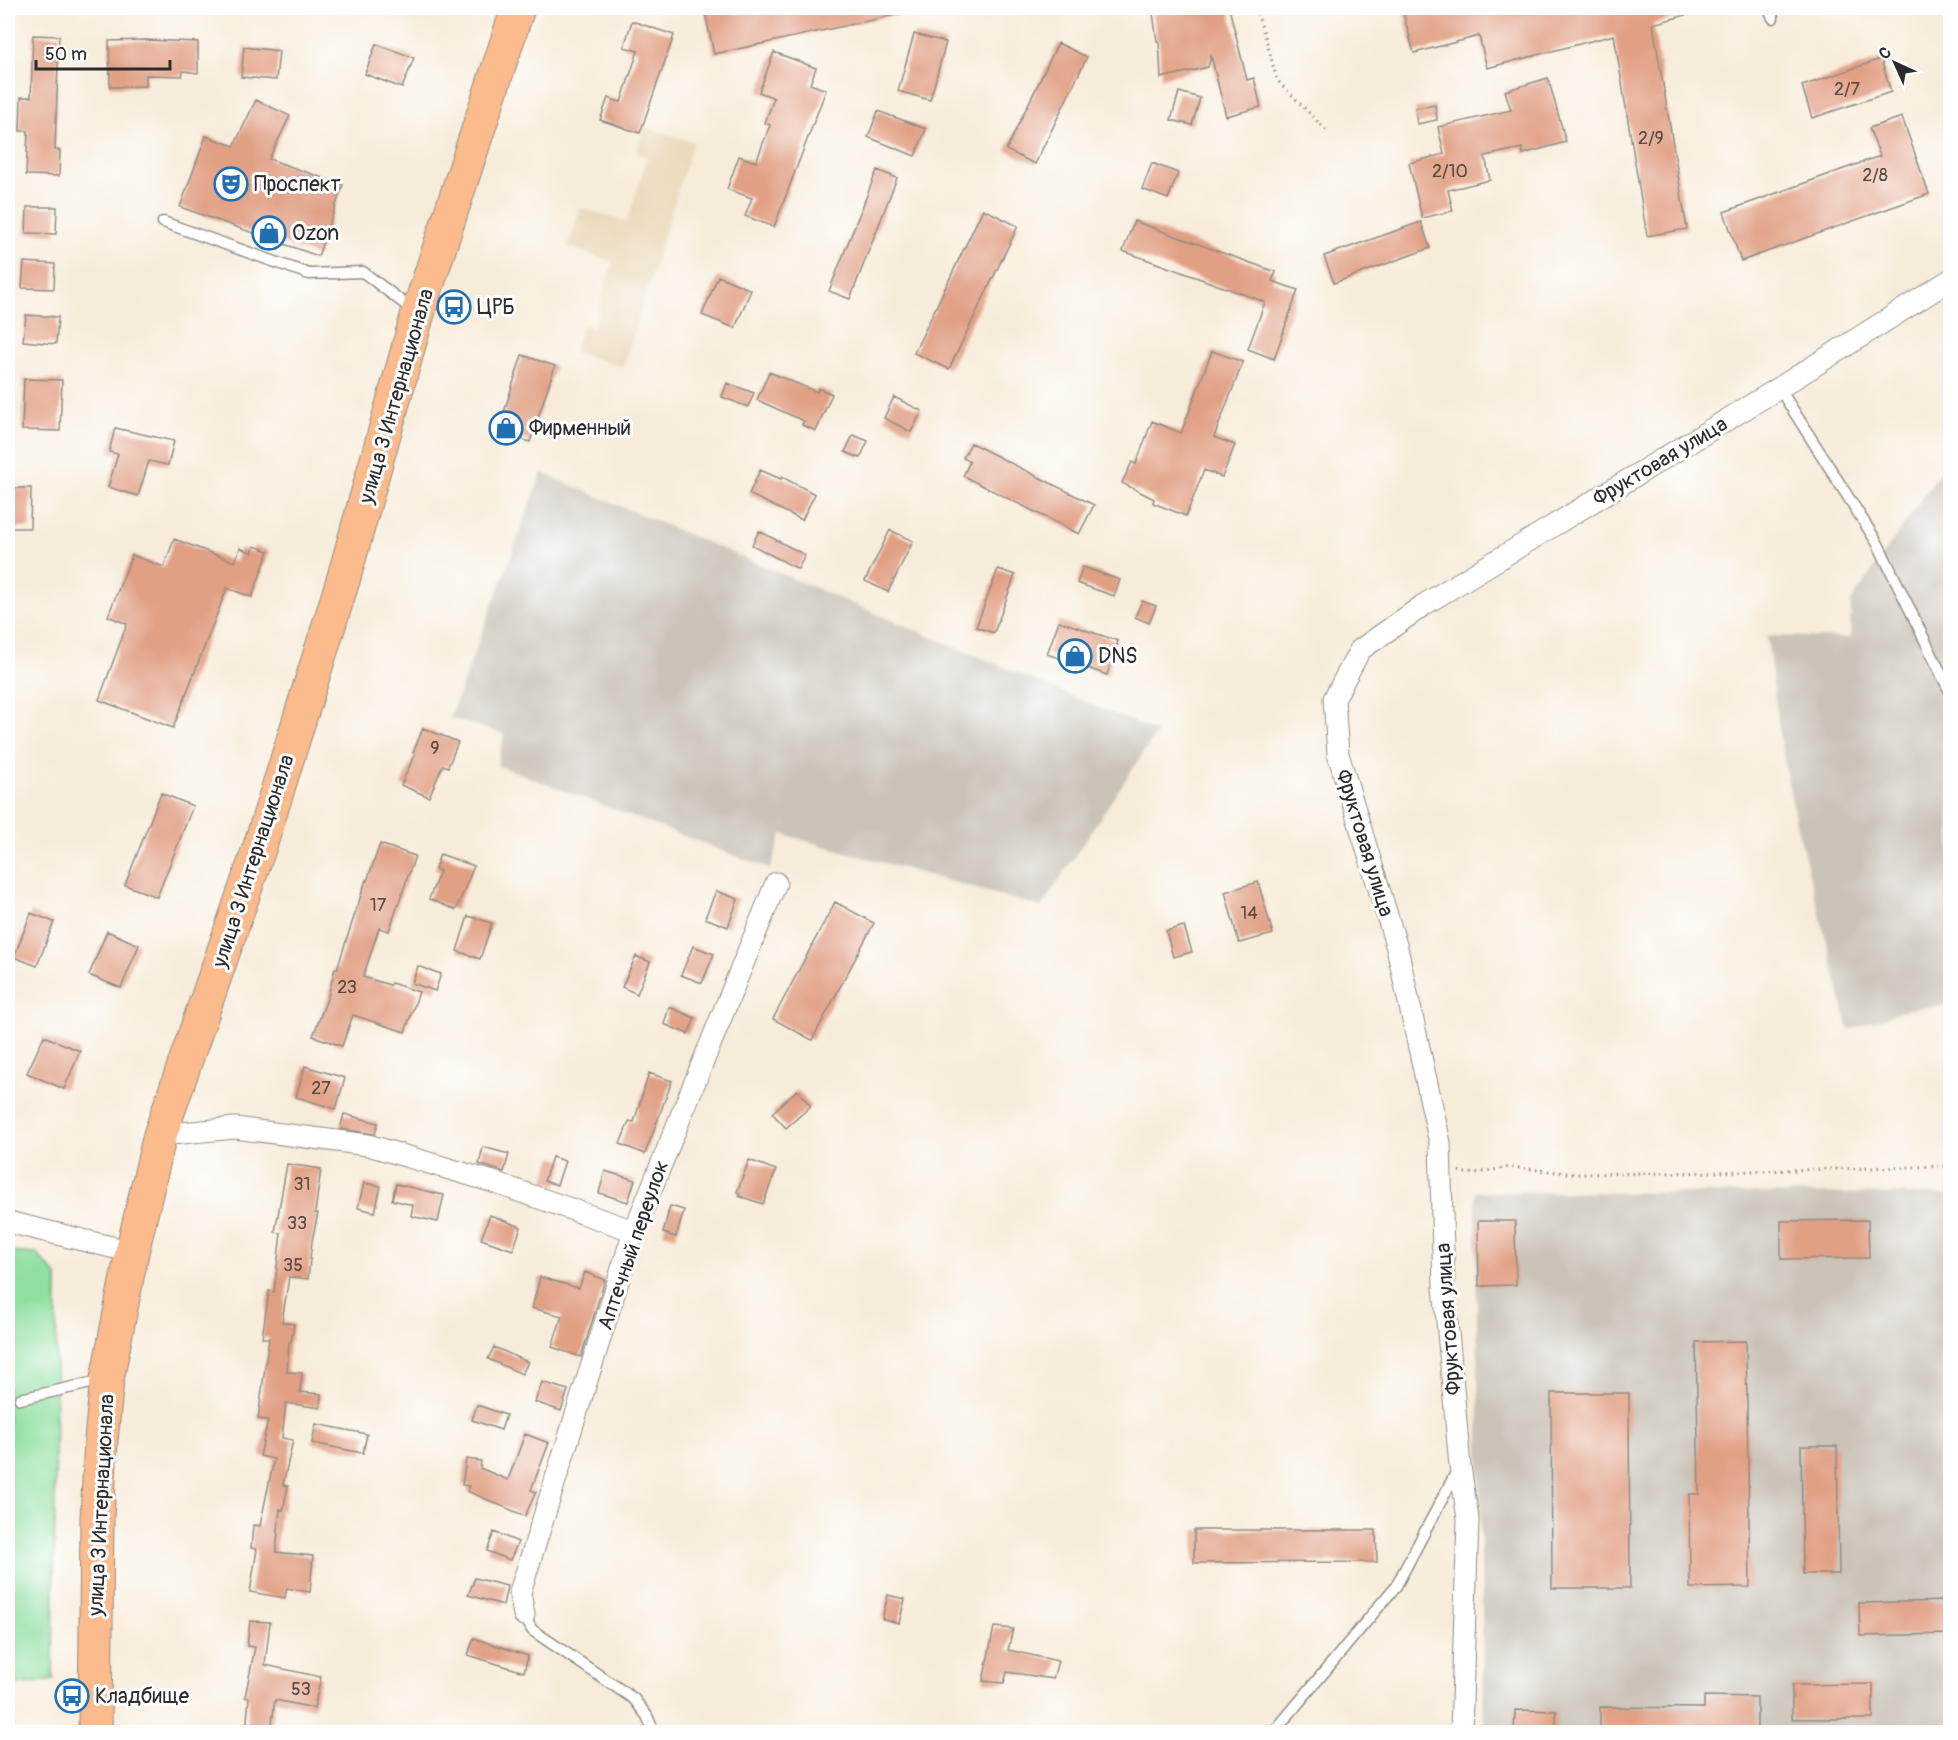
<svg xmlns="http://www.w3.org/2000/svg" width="1958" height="1740" font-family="Pangolin,sans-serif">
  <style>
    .built { fill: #ead9ba }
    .industrial { fill: #cac3b8 }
    .green { fill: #8edfa0; stroke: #5c8566; stroke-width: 1.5 }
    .building { fill: #e19f83 }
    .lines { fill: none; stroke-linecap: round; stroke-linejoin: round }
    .service-casing { stroke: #918c82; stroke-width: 13 }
    .minor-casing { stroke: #918c82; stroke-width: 23 }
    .primary-casing { stroke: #918c82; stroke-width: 35 }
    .path { stroke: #918c82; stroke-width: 3; stroke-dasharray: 1.5 4.5; stroke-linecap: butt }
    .service { stroke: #fff; stroke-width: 10 }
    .minor { stroke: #fff; stroke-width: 21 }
    .primary { stroke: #fbbb8d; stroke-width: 33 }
    .labels { text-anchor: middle; stroke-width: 6; stroke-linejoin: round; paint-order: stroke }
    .number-label { font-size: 18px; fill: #584841 }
    .poi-label { font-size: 21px; fill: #2b2b2b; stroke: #fff; text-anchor: start }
    .street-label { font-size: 21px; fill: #2b2b2b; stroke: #fff }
  </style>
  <rect width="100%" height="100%" fill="#fff"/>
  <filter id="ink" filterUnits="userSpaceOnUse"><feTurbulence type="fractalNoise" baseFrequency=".0167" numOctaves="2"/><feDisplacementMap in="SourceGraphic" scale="12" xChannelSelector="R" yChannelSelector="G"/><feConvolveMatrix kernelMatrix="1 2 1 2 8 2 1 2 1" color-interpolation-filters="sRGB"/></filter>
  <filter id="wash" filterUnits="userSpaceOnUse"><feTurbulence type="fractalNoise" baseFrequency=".008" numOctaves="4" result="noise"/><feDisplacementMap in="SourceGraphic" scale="24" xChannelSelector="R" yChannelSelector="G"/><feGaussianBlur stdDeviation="1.35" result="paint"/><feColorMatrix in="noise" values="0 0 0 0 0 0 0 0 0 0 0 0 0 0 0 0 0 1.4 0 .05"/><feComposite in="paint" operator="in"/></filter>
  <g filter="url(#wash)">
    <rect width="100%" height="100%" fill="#f7ecda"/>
    <path class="built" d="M645 127 693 142 623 367 574 352 582 325 593 328 613 262 568 247 580 208 627 222 647 157 636 153Z"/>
    <path class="industrial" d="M1950 457V1005L1908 1009 1849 1030 1795 818 1780 738 1767 636 1850 638 1851 602Z
      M542 473 1157 732 1041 907 782 834 770 869 497 765 504 734 450 718Z
      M1475 1192 1950 1194V1732H1484Z"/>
    <path class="green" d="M8 1252 37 1254 57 1276 53 1680 8 1686Z"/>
    <g id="blocks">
      <path class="building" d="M704 8H900V14L714 54Z
        M1192 8H1229L1247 80 1254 78 1261 107 1226 116 1211 56 1208 67 1161 78 1159 41H1157L1153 13Z
        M1402 8H1697V12L1653 24 1687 229 1647 236 1614 35 1487 68 1479 36 1414 53Z
        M632 21 674 35 640 133 600 120 608 98 621 102 638 51 624 47Z
        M914 34 946 42 930 100 898 91Z
        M33 35 59 36 55 150H60L59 176 26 175 28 131H20L21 97H31Z
        M145 40 198 42V73L183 71 182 76 146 75V86L110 87 109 41Z
        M1058 43 1087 57 1035 164 1006 150Z
        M376 44 414 58 402 88 365 74Z
        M244 47 279 51 276 80 241 77Z
        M774 52 816 68 810 84 826 90 774 227 745 216 752 198 727 189 739 156 756 162 770 125 765 123 774 98 759 92Z
        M1881 59 1891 92 1812 118 1802 86Z
        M1548 78 1566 142 1523 154 1522 148 1485 156 1490 180 1448 190 1453 211 1422 218 1409 163 1444 154 1438 127 1511 110 1505 91Z
        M1179 92 1200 98 1192 125 1171 120Z
        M256 100 290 116 269 159 343 185 318 256 180 207 206 136 234 146Z
        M1435 105 1437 120 1417 124 1415 108Z
        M878 111 926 129 915 156 868 137Z
        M1902 117 1929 194 1741 261 1724 212 1880 156 1869 128Z
        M1152 163 1178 173 1168 199 1142 189Z
        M877 170 897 178 850 299 829 291Z
        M27 207H57L56 234 26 233Z
        M983 209 1018 226 949 369 914 353Z
        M1134 221 1276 272 1272 281 1298 290 1274 359 1248 349 1265 302 1123 251Z
        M1421 222 1430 248 1334 283 1324 256Z
        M24 262 55 264 54 289 22 288Z
        M718 276 751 290 735 328 702 315Z
        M26 315 58 317 56 344 23 341Z
        M1212 351 1243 362 1214 437 1235 445 1222 477 1204 470 1186 516 1153 503 1154 499 1122 483 1132 462 1136 464 1152 421 1181 433Z
        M522 355 555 366 530 442 498 431Z
        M769 372 817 392 818 388 832 394 816 431 802 425 804 421 757 400Z
        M24 379 62 380 60 431 22 430Z
        M727 383 754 393 748 407 722 397Z
        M894 397 922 411 911 432 884 418Z
        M115 428 174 441 168 465 149 461 138 496 108 487 118 454 109 452Z
        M853 435 868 441 860 458 845 452Z
        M971 443 1094 505 1079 534 963 476 970 461 963 458Z
        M760 470 781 479 782 477 815 494 802 520 749 494Z
        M8 488H31L30 528H8Z
        M890 530 913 541 888 592 865 581Z
        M759 531 805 555 798 569 752 545Z
        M174 539 235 562 240 548 252 553 254 546 269 551 252 597 227 588 173 728 99 700 127 624 108 616 132 555 164 567Z
        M1083 567 1120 580 1114 596 1077 583Z
        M998 569 1015 575 994 633 976 627Z
        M1142 601 1156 606 1149 623 1135 617Z
        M1059 621 1118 641 1107 675 1047 654Z
        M423 728 458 742 448 767 443 765 429 797 401 785 415 754 413 753Z
        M161 793 193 806 157 897 125 885Z
        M380 844 415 856 389 931 379 928 363 977 390 985 391 983 419 992 405 1032 353 1015 342 1046 313 1036 328 996 335 968 337 969 366 880 367 881Z
        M440 854 474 866 456 910 429 899 440 871 435 869Z
        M1258 882 1273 934 1239 943 1225 892Z
        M716 891 738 899 728 927 705 918Z
        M835 902 874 923 812 1040 773 1019Z
        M31 913 54 922 37 966 14 957Z
        M468 916 492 923 480 959 457 951Z
        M1184 926 1192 952 1173 957 1166 931Z
        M107 931 139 945 121 988 89 975Z
        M693 946 714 954 702 983 681 975Z
        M636 956 650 962 637 994 622 987Z
        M418 966 441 974 435 991 412 983Z
        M669 1007 695 1018 688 1034 664 1024Z
        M44 1036 80 1051 64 1089 27 1073Z
        M305 1066 345 1078 336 1109 296 1097Z
        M649 1073 672 1081 645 1154 620 1144 629 1121 634 1122Z
        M797 1090 811 1106 786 1128 772 1113Z
        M344 1114 378 1123 375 1134 340 1129Z
        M483 1147 509 1154 504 1172 479 1164Z
        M552 1157 565 1161 557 1185 544 1181Z
        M749 1160 776 1170 763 1204 739 1196 740 1193 737 1192Z
        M287 1164 321 1169 315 1213H318L312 1241 308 1279 289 1277 282 1322 294 1324 291 1342H289L287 1372 302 1373 300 1392 321 1394 320 1408 286 1403 282 1438 293 1440 283 1485 288 1486 283 1510 280 1509 276 1552 313 1556 310 1592 287 1588 285 1598 250 1592 257 1549 251 1548 253 1525 260 1526 274 1459 260 1456 268 1420 258 1419 269 1338H262L269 1291 274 1292 281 1233 275 1232Z
        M605 1171 635 1180 628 1202 599 1193Z
        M364 1183 381 1186 375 1212 358 1208Z
        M396 1184 444 1195 438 1222 411 1216 413 1205 392 1200Z
        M670 1206 684 1210 676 1237 663 1233Z
        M490 1215 521 1227 513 1250 481 1239Z
        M1868 1220 1869 1258 1781 1259V1221Z
        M1478 1221H1515L1516 1285 1479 1286Z
        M585 1272 605 1280 581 1357 552 1347 562 1316 532 1308 540 1277 579 1288Z
        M1746 1341 1750 1587 1690 1588 1689 1494H1699L1696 1342Z
        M494 1347 528 1362 522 1374 488 1359Z
        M542 1382 568 1390 561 1411 535 1402Z
        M1551 1393H1629L1630 1588H1552Z
        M477 1405 506 1415 501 1430 472 1420Z
        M316 1424 367 1434 363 1453 312 1443Z
        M525 1434 549 1443 531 1490 536 1492 525 1516 467 1491 469 1486 462 1485 466 1459 481 1461 480 1468 508 1480Z
        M1801 1446H1837L1839 1574H1803Z
        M1194 1530H1376L1377 1562 1194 1563Z
        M494 1532 518 1542 510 1560 487 1551Z
        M475 1578 507 1586 503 1605 468 1595Z
        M888 1595 905 1599 899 1623 882 1619Z
        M1950 1601V1634L1860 1636 1859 1603Z
        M250 1621 270 1622 265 1665 321 1677 314 1708 275 1700 271 1732H246L249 1698 245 1697 255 1647 247 1646Z
        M994 1627 1013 1629 1008 1650 1058 1661 1053 1679 1007 1672 1004 1683 983 1681Z
        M474 1638 528 1656 524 1672 468 1655Z
        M1873 1684V1719H1792V1685Z
        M1704 1696 1757 1697V1732H1600V1707L1704 1708Z
        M1515 1710 1556 1711V1732H1514Z"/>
    </g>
  </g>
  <g filter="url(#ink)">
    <use href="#blocks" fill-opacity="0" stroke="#918c82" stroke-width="1.5"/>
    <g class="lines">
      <g class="service-casing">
        <path id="service" d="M1769 8 1773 18
          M163 222 309 274 363 272 414 311
          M1779 388 1878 544 1950 692
          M20 1399 104 1380
          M524 1615 532 1630 634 1699 647 1716 654 1732
          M1274 1732 1396 1586 1458 1469"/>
      </g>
      <g class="minor-casing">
        <path id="minor" d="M160 1135 235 1128 368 1145 490 1181 634 1231
          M8 1222 132 1252
          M524 1615 520 1592 634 1231 776 883
          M1461 1732 1468 1519 1460 1466 1444 1287 1440 1143 1397 948 1338 754 1334 699 1360 650 1425 604 1779 388 1950 280"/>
      </g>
      <g class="primary-casing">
        <path id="primary" d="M95 1732 97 1519 101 1440 107 1379 132 1252 160 1135 260 846 344 577 418 313 518 8"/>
      </g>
      <path class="path" d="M1255 8 1266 39 1277 80 1328 132
        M1459 1171 1463 1173H1475L1511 1167 1575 1174 1674 1173 1950 1166"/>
      <use href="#service" class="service"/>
      <use href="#minor" class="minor"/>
      <use href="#primary" class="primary"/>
    </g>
  </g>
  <defs>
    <g id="theatre-ring" transform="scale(1.725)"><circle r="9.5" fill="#fff" stroke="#1f6fb2" stroke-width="1.5"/><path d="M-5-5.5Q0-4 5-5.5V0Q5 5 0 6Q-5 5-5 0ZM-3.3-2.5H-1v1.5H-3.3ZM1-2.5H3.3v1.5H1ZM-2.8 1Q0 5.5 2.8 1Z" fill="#1f6fb2"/></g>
    <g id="shop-ring" transform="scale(1.725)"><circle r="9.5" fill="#fff" stroke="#1f6fb2" stroke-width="1.5"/><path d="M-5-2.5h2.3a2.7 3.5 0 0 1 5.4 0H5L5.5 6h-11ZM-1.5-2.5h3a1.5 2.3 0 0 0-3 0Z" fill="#1f6fb2"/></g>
    <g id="bus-ring" transform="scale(1.725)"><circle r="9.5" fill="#fff" stroke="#1f6fb2" stroke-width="1.5"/><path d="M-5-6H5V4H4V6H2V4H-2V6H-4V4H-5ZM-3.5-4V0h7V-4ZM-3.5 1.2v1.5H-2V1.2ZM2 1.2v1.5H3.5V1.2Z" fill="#1f6fb2"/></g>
  </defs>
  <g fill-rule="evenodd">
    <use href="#theatre-ring" x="231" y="184"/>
    <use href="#shop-ring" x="269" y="233"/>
    <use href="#bus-ring" x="454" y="307"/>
    <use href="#shop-ring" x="506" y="428"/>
    <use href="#shop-ring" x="1075" y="656"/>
    <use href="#bus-ring" x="72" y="1696"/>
  </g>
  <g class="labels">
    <g class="number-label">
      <text x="1847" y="95">2/7</text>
      <text x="1651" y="144">2/9</text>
      <text x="1450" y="177">2/10</text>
      <text x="1875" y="181">2/8</text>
      <text x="435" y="754">9</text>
      <text x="378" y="911">17</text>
      <text x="1249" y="919">14</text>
      <text x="347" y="993">23</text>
      <text x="321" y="1094">27</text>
      <text x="302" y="1190">31</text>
      <text x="297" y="1229">33</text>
      <text x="293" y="1271">35</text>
      <text x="301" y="1695">53</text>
    </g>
    <g class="poi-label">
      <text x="254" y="191">Проспект</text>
      <text x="292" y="240">Ozon</text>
      <text x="477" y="314">ЦРБ</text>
      <text x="529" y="435">Фирменный</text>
      <text x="1098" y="663">DNS</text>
      <text x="95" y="1703">Кладбище</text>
    </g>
    <g class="street-label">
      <text transform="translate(396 396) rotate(-74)" y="7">улица 3 Интернационала</text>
      <text transform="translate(1660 461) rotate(-31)" y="7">Фруктовая улица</text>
      <text transform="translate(1365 843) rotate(73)" y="7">Фруктовая улица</text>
      <text transform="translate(253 861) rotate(-72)" y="7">улица 3 Интернационала</text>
      <text transform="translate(633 1245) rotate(-71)" y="7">Аптечный переулок</text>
      <text transform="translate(1448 1319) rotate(-94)" y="7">Фруктовая улица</text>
      <text transform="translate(101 1505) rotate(-87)" y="7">улица 3 Интернационала</text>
    </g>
  </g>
  <rect width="1958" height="1740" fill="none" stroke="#fff" stroke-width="30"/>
  <g transform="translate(1895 63) rotate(315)" stroke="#ffffff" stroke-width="4.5" paint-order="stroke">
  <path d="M0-4.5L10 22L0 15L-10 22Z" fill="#2b2b2b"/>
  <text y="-9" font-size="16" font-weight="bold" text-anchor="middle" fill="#2b2b2b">С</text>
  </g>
  <path d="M36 60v9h134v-9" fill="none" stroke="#2b2b2b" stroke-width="3"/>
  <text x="45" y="60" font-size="18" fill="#2b2b2b" stroke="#ffffff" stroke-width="4.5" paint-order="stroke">50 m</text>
</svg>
